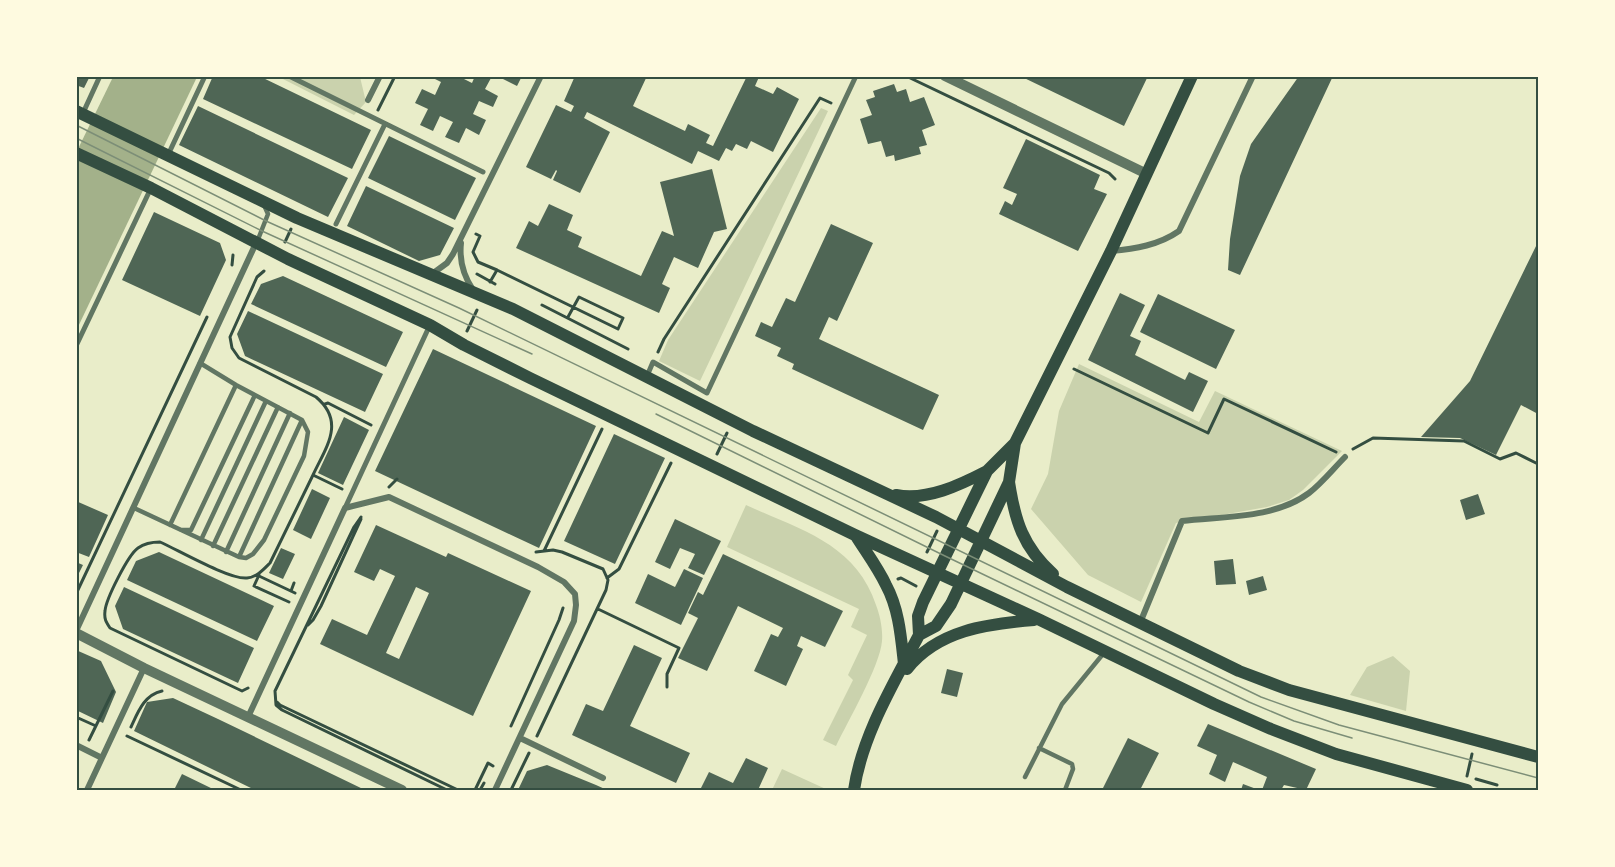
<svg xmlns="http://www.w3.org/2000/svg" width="1615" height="867" font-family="'IBM Plex Serif',serif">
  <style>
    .green { fill: #cad2ad }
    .water { fill: #a3b18a }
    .building { fill: #4f6655; fill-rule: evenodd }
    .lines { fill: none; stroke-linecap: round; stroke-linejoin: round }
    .path { stroke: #344e41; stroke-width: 3 }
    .service { stroke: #617663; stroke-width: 4.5 }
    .pedestrian { stroke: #617663; stroke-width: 5 }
    .minor { stroke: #617663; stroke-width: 6 }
    .tertiary { stroke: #617663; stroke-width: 10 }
    .secondary { stroke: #344e41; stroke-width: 12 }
    .tram { stroke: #7c8e77; stroke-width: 1.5 }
    .neatline { fill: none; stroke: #344e41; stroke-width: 2 }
  </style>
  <rect width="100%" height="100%" fill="#e9edc9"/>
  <path class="green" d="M279 77H360L366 102 354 115Z
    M821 108 828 111 700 381 659 361 668 340Z
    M1079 364 1199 422 1215 391 1342 451 1303 490 1289 500 1267 507 1176 523 1141 602 1088 575 1031 509 1048 474 1059 411Z
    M746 505C800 530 855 543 876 605 880 615 883 630 882 641 880 666 848 721 836 746L823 740 853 680 848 675 867 635 851 627 859 609 727 547Z
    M1393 656 1410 671 1406 711 1350 695 1367 667Z
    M782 769 828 790H772Z"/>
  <path class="water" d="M113 77H197L77 329 76 153Z"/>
  <path class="building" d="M76 76H90L84 88 76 85Z
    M213 76H259L371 130 352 169 203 99Z
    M429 76H458L472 83 475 76 491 78 485 89 498 96 493 107 479 101 473 114 486 120 479 135 466 128 459 143 445 137 453 122 440 116 433 131 420 125 428 109 415 103 422 89 435 95 441 82Z
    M497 76H522L517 86Z
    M575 76H647L633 106 685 131 688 124 710 135 706 143 713 146 747 76 759 77 755 86 773 94 777 87 799 99 773 152 751 141 747 149 736 144 732 151 726 148 719 161 698 151 692 164 587 112 584 118 610 132 580 193 553 180 557 171 556 170 551 179 526 167 556 105 571 112 574 106 564 101Z
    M1020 76H1148L1124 126Z
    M1299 76H1333L1240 275 1228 270 1230 239 1240 176 1251 144Z
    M894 84 897 92 906 89 910 102 924 97 935 125 922 130 927 145 919 147 921 154 895 161 894 155 886 157 881 141 868 144 860 119 872 115 866 100 875 97 873 91Z
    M198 106 348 178 328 217 179 145Z
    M389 136 476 178 455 220 368 178Z
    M1026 139 1100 175 1094 189 1107 194 1078 251 999 214 1005 201 1012 205 1017 194 1003 188Z
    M712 169 727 229 714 232 698 268 674 257 662 284 670 288 659 313 516 248 529 221 538 226 549 204 573 215 567 230 582 237 578 247 641 276 662 231 674 236 660 182Z
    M366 186 454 228 440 255 419 261 347 226Z
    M154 212 220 243 226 260 200 316 122 280Z
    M831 224 873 243 837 321 829 317 819 339 939 395 923 430 792 369 794 364 777 356 781 348 755 336 761 322 772 327 786 298 795 302Z
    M1538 242V414L1521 405 1496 455 1460 438 1421 437 1470 381Z
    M283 276 403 332 386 367 251 304 261 284Z
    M1120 293 1145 305 1130 336 1141 341 1135 355 1185 380 1189 372 1208 381 1193 412 1088 360Z
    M1158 294 1235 330 1216 369 1140 332Z
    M248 311 383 374 365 412 245 356 237 334Z
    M433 349 596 426 539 548 375 471Z
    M344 417 369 430 343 485 318 473Z
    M614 434 665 458 615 564 564 541Z
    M312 489 330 498 311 539 293 530Z
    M1478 494 1485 514 1466 520 1460 500Z
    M76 501 108 515 89 557 76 552Z
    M675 519 721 541 704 575 688 568 695 554 680 548 670 569 655 562Z
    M376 525 446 557 448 553 531 591 473 716 320 644 332 619 367 635 395 576 380 569 374 581 354 572ZM416 587 429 593 399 659 386 653Z
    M281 548 295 554 283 579 269 573Z
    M159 552 274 606 257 641 127 580 136 561Z
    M723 554 843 611 825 647 801 636 797 646 803 649 786 686 754 671 771 634 778 637 783 628 738 606 707 671 678 658 698 618 688 613 698 592 703 595Z
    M1233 559 1236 584 1216 585 1214 561Z
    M76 562 83 565 76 579Z
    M684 569 703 578 681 625 635 603 648 574 675 587Z
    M1263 576 1267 590 1249 595 1246 581Z
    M124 587 254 648 238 683 123 629 115 606Z
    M634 645 662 658 630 726 690 753 676 783 572 735 586 704 603 711Z
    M76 650 101 661 116 692 103 723 76 710 79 701 76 700Z
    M947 669 963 673 957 697 941 693Z
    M173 698 218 719 365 790H255L134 731 147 702Z
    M1208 724 1316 769 1306 790 1284 785 1281 790H1262L1267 777 1233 762 1225 782 1209 774 1217 755 1197 746Z
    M1128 738 1159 753 1140 790H1102Z
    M746 758 768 768 758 790H700L709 772 733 783Z
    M547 765 596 785 607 790H518L527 771Z
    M182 774 215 790H174Z
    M1243 784 1259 790H1241Z"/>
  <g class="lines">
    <path class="path" d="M906 76 1109 173 1115 179
      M378 110 395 76
      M476 234 480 236 473 252 478 262 497 270
      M285 242 291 229
      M232 265 233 255
      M264 271 257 277 230 337 232 348 239 358 316 397C346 422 326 447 313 475
      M477 274 495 284
      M490 282 497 270 618 329 623 318 579 297 568 317
      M542 305 628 349
      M467 331 477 310
      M658 352 664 339 820 98 831 103
      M1074 369 1208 433 1224 399 1336 452
      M325 404 328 403 371 425
      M1353 449 1373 438 1464 441 1500 459 1516 453 1538 464
      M717 454 727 433
      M389 487 397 479
      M361 517 354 527 275 691 276 705 282 710 447 790
      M544 551 602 429
      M536 552 553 550 562 552 603 569 608 580 606 590 537 736
      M927 552 937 531
      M259 575 254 586 289 602
      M259 576 295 593
      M607 578 619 569 671 463
      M898 579 901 578 916 586
      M291 591 294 583
      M76 594 207 317
      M598 609 679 648 667 674V687
      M308 625 313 620 321 606 361 519
      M248 688 242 691 110 628C106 622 104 619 105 611 106 599 128 555 138 548 145 543 152 542 160 542 178 550 230 580 247 578 257 577 263 570 270 563L313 475 342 489
      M277 702 280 705 458 790
      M76 717 96 726
      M511 726 559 620 563 608
      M131 727C138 712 144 695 162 691
      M127 736 241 790
      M89 740 113 691
      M1467 776 1472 754
      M1476 779 1497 785
      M475 790 488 763 493 766
      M480 790 484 783
      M511 790 529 753"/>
    <path class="service" d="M257 242 268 214 264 205
      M134 508 239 557 246 558 253 554 264 540 304 456 308 432 302 420 236 385 200 363
      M170 525 236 385
      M181 530H191L255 395
      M201 540 266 401
      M213 546 278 407
      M226 552 290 413
      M239 557 302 420
      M1039 748 1072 764 1073 769 1065 790
      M1025 777 1062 704 1103 654"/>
    <path class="pedestrian" d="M289 76 483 172
      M83 113 100 76
      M168 155 205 76
      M336 224 385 124
      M76 346 151 188
      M647 376 653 362 707 393 856 76
      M345 508 429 327"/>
    <path class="minor" d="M368 100 380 76
      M461 243C459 261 463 275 473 290
      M1111 251C1135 249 1159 245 1179 231L1253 76
      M432 274 447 263 453 254 541 76
      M1140 623 1182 521C1224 516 1274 519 1309 493 1322 483 1333 469 1345 457
      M76 631 256 243
      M248 717 345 508 389 497 538 567 564 582 575 594 576 605 574 621 495 790
      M520 738 603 778
      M76 745 102 758
      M87 790 144 668"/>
    <path class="tertiary" d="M945 76 1147 174
      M76 633 144 668 402 790"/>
    <path class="secondary" d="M76 111 297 218 513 309 753 431 936 517 1067 587 1239 671 1289 690 1538 757
      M76 153 151 188 288 259 430 325 464 345 530 378 855 535 1038 619 1214 704 1271 729 1336 754 1467 790
      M1009 482C1015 521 1023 547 1053 574
      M896 495C927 501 960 485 987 471
      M856 536C866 552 878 568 886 585 899 609 901 637 904 664
      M919 635 936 626 951 604 1009 482 1015 443 1111 251 1192 76
      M919 635 918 616 923 602 987 471 1015 443
      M907 669C938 630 987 624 1034 620
      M854 790C862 735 894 683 919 635"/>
    <path class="tram" d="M76 125 266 221 459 308 1261 697 1339 725 1538 778
      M76 138 262 231 532 354
      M656 414 945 556 1249 702 1294 721 1352 738"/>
  </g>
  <rect width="1615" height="867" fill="none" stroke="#fefae0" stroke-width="156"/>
  <rect x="78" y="78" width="1459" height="711" class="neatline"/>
</svg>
